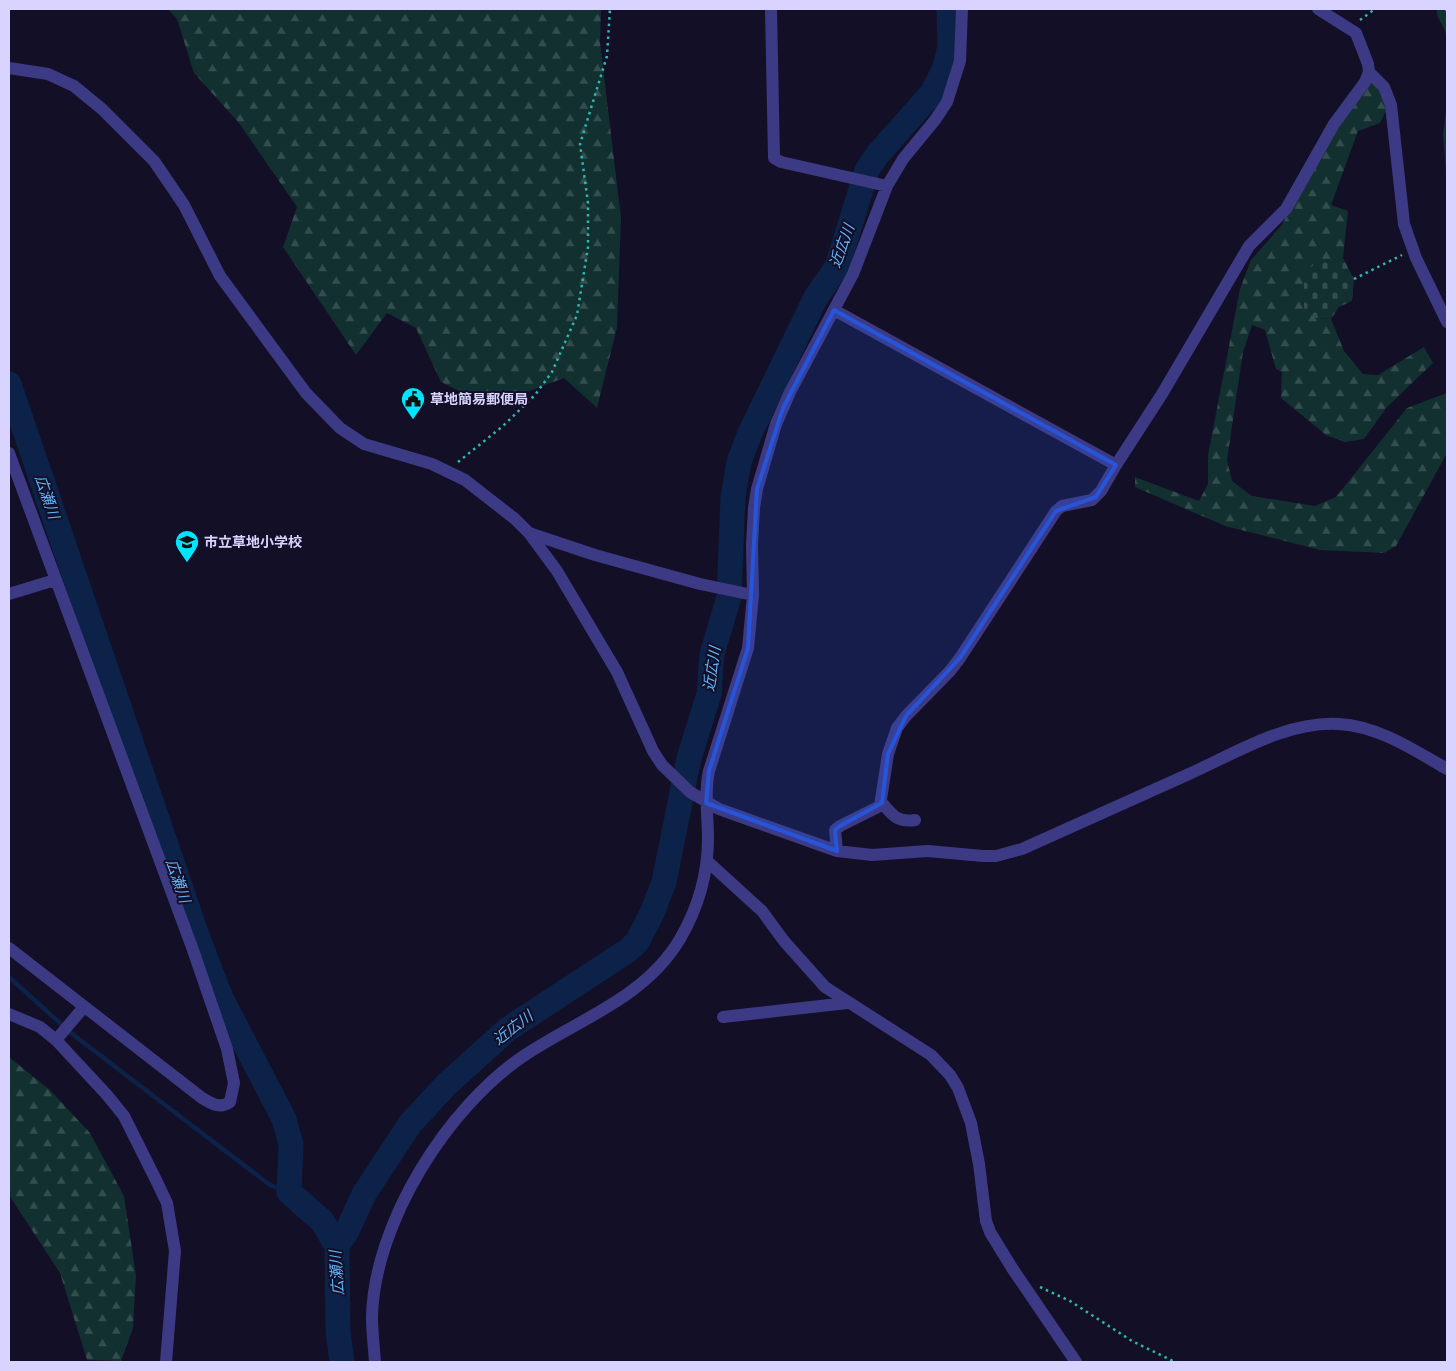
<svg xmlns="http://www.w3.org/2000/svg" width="1456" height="1371" font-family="Signika,'Noto Sans JP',sans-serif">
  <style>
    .forest { fill: url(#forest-firs) }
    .cemetery { fill: url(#cemetery-stones) }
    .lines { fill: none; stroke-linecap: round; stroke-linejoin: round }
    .stream { stroke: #0c2248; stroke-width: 4.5 }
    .river { stroke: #0c2248; stroke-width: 25 }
    .path { stroke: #2fb8b0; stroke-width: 2.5; stroke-dasharray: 2.5 4; stroke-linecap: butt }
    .minor { stroke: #3d3a85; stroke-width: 12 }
    .marked { fill: #2655da; fill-opacity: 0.2; stroke: #2655da; stroke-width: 4; stroke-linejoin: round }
    .labels { text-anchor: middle; stroke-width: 4; stroke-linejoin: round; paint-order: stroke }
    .poi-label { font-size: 14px; font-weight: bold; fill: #d9d4ff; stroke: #130f26; text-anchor: start }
    .water-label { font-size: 15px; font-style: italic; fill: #62b6ff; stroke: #130f26 }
  </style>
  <defs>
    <pattern id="forest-firs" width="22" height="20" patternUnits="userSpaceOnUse" patternTransform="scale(1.25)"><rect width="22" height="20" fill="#12302f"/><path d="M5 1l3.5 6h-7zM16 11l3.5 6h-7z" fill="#344d4e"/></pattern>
    <pattern id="cemetery-stones" width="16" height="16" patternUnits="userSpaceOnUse" patternTransform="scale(1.25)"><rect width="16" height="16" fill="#12302f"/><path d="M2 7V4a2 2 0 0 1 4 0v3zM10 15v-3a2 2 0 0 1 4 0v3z" fill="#344d4e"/></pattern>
  </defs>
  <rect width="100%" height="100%" fill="#130f26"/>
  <path class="forest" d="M168 9H601L600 42 621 218 617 327 597 408 564 378 490 406 441 382 416 328 387 313 356 355 283 247 297 207 239 123 194 73 177 19Z
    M1437 9H1447V73C1444 59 1449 45 1445 31 1442 22 1436 19 1437 9Z
    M1373 81 1393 96 1380 123 1358 131 1331 205 1348 211 1343 258 1333 263 1328 260 1304 270 1315 318 1331 319 1344 351 1363 374 1378 375 1424 347 1433 363 1387 407 1364 439 1345 442 1326 435 1281 398 1282 372 1276 369 1265 330 1252 325 1243 352 1227 460 1232 481 1252 496 1315 506 1336 497 1407 408 1447 393V453L1396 546 1384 553 1320 550 1225 526 1135 487V477L1199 501 1208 484V455L1240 289 1251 260 1281 226 1348 111Z
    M1447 104V185L1443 134Z
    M9 1057 50 1090 90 1133 124 1196 136 1276 133 1328 121 1361 87 1360 60 1273 9 1195Z"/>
  <path class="cemetery" d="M1343 258 1354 279 1352 301 1339 307 1331 319 1315 318 1304 308V270L1328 260 1333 263Z"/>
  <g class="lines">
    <path class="stream" d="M9 977 71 1033 270 1185 289 1192"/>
    <path class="river" d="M9 384 195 930 221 998 284 1119 291 1145 289 1192 322 1221 337 1246 338 1331 342 1362
      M337 1246 347 1231 364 1194 410 1124 446 1085 508 1029 627 951 637 942 652 913 664 882 689 758 709 694 712 654 729 597 733 497 739 462 750 433 816 297 837 267 867 170 878 154 932 93 944 70 950 47 949 9"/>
    <path class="path" d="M1446 9 1447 11
      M1360 20 1375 9
      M1354 279 1402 255
      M458 462 503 426 535 395 552 372 577 315 588 247V203L580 144 607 56 610 9
      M1040 1287 1070 1301 1132 1341 1175 1362"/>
    <path class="minor" d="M771 9 774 158 781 162 887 186
      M9 68 48 74 74 86 102 109 154 161 184 205 220 276 306 393 340 428 364 444 432 464 465 480 515 519 529 533 557 571 617 672 653 751 662 765 690 792 719 809 837 851 872 855 928 851 983 856H996L1022 849C1077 824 1133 799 1189 774 1236 753 1286 721 1339 724 1378 726 1414 750 1447 769
      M1369 72 1384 87 1391 105 1404 224 1416 258 1447 322
      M834 310 1116 465
      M9 453 193 950 227 1049 234 1083 230 1102C220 1109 212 1104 202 1098L9 948
      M529 533 595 555 700 584 753 595
      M9 594 55 580
      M882 803C892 815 898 823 915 820
      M837 851 835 830 840 826 880 806 888 754 897 728 906 716 950 671 960 658 1056 511 1062 506 1092 500 1101 491 1116 465 1162 394 1249 246 1286 209 1334 124 1365 82 1369 72 1368 64 1356 33 1318 9
      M707 861 762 911 784 941 825 987 931 1055 950 1075 958 1088 971 1123 979 1164 986 1221 990 1232 1012 1268 1076 1362
      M9 1014 40 1027 56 1040 107 1095 124 1116 157 1182 167 1203 175 1251 166 1362
      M723 1017 847 1003
      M56 1040 83 1008
      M375 1362C374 1347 372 1332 372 1317 374 1223 448 1106 525 1055 579 1019 645 998 680 939 698 908 708 874 708 838 708 816 704 793 709 771L748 648 753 595 752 545 754 508 757 489 776 424 790 392 853 274 887 186 903 159 935 120 947 102 960 61 962 9"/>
  </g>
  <path class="marked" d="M834 310 1116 465 1096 497 1056 511 960 658 906 716 888 754 882 803 840 826 835 830 837 851 706 803 709 771 748 648 757 489 783 408Z"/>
  <defs>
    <g id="civic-pin" transform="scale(1.25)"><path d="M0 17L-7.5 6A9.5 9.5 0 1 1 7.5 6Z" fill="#00e5ff" stroke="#130f26"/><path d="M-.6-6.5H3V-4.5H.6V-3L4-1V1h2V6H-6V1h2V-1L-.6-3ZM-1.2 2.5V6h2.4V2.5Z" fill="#111"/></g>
    <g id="school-pin" transform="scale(1.25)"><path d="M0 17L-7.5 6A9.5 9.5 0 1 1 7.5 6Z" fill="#00e5ff" stroke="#130f26"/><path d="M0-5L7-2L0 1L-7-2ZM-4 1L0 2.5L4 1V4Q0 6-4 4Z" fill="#111"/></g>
  </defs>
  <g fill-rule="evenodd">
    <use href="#civic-pin" x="413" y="399"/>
    <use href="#school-pin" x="187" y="542"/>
  </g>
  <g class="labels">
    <g class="poi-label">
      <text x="430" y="404">草地簡易郵便局</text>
      <text x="204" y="547">市立草地小学校</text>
    </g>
    <g class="water-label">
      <text transform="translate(842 246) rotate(-70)" y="5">近広川</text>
      <text transform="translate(47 497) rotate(71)" y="5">広瀬川</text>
      <text transform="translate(712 669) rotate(-81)" y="5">近広川</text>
      <text transform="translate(178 881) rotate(71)" y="5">広瀬川</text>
      <text transform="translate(513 1028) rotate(-37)" y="5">近広川</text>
      <text transform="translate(337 1273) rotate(-94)" y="5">広瀬川</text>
    </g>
  </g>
  <rect width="1456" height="1371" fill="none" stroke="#d9d4ff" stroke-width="20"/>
</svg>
